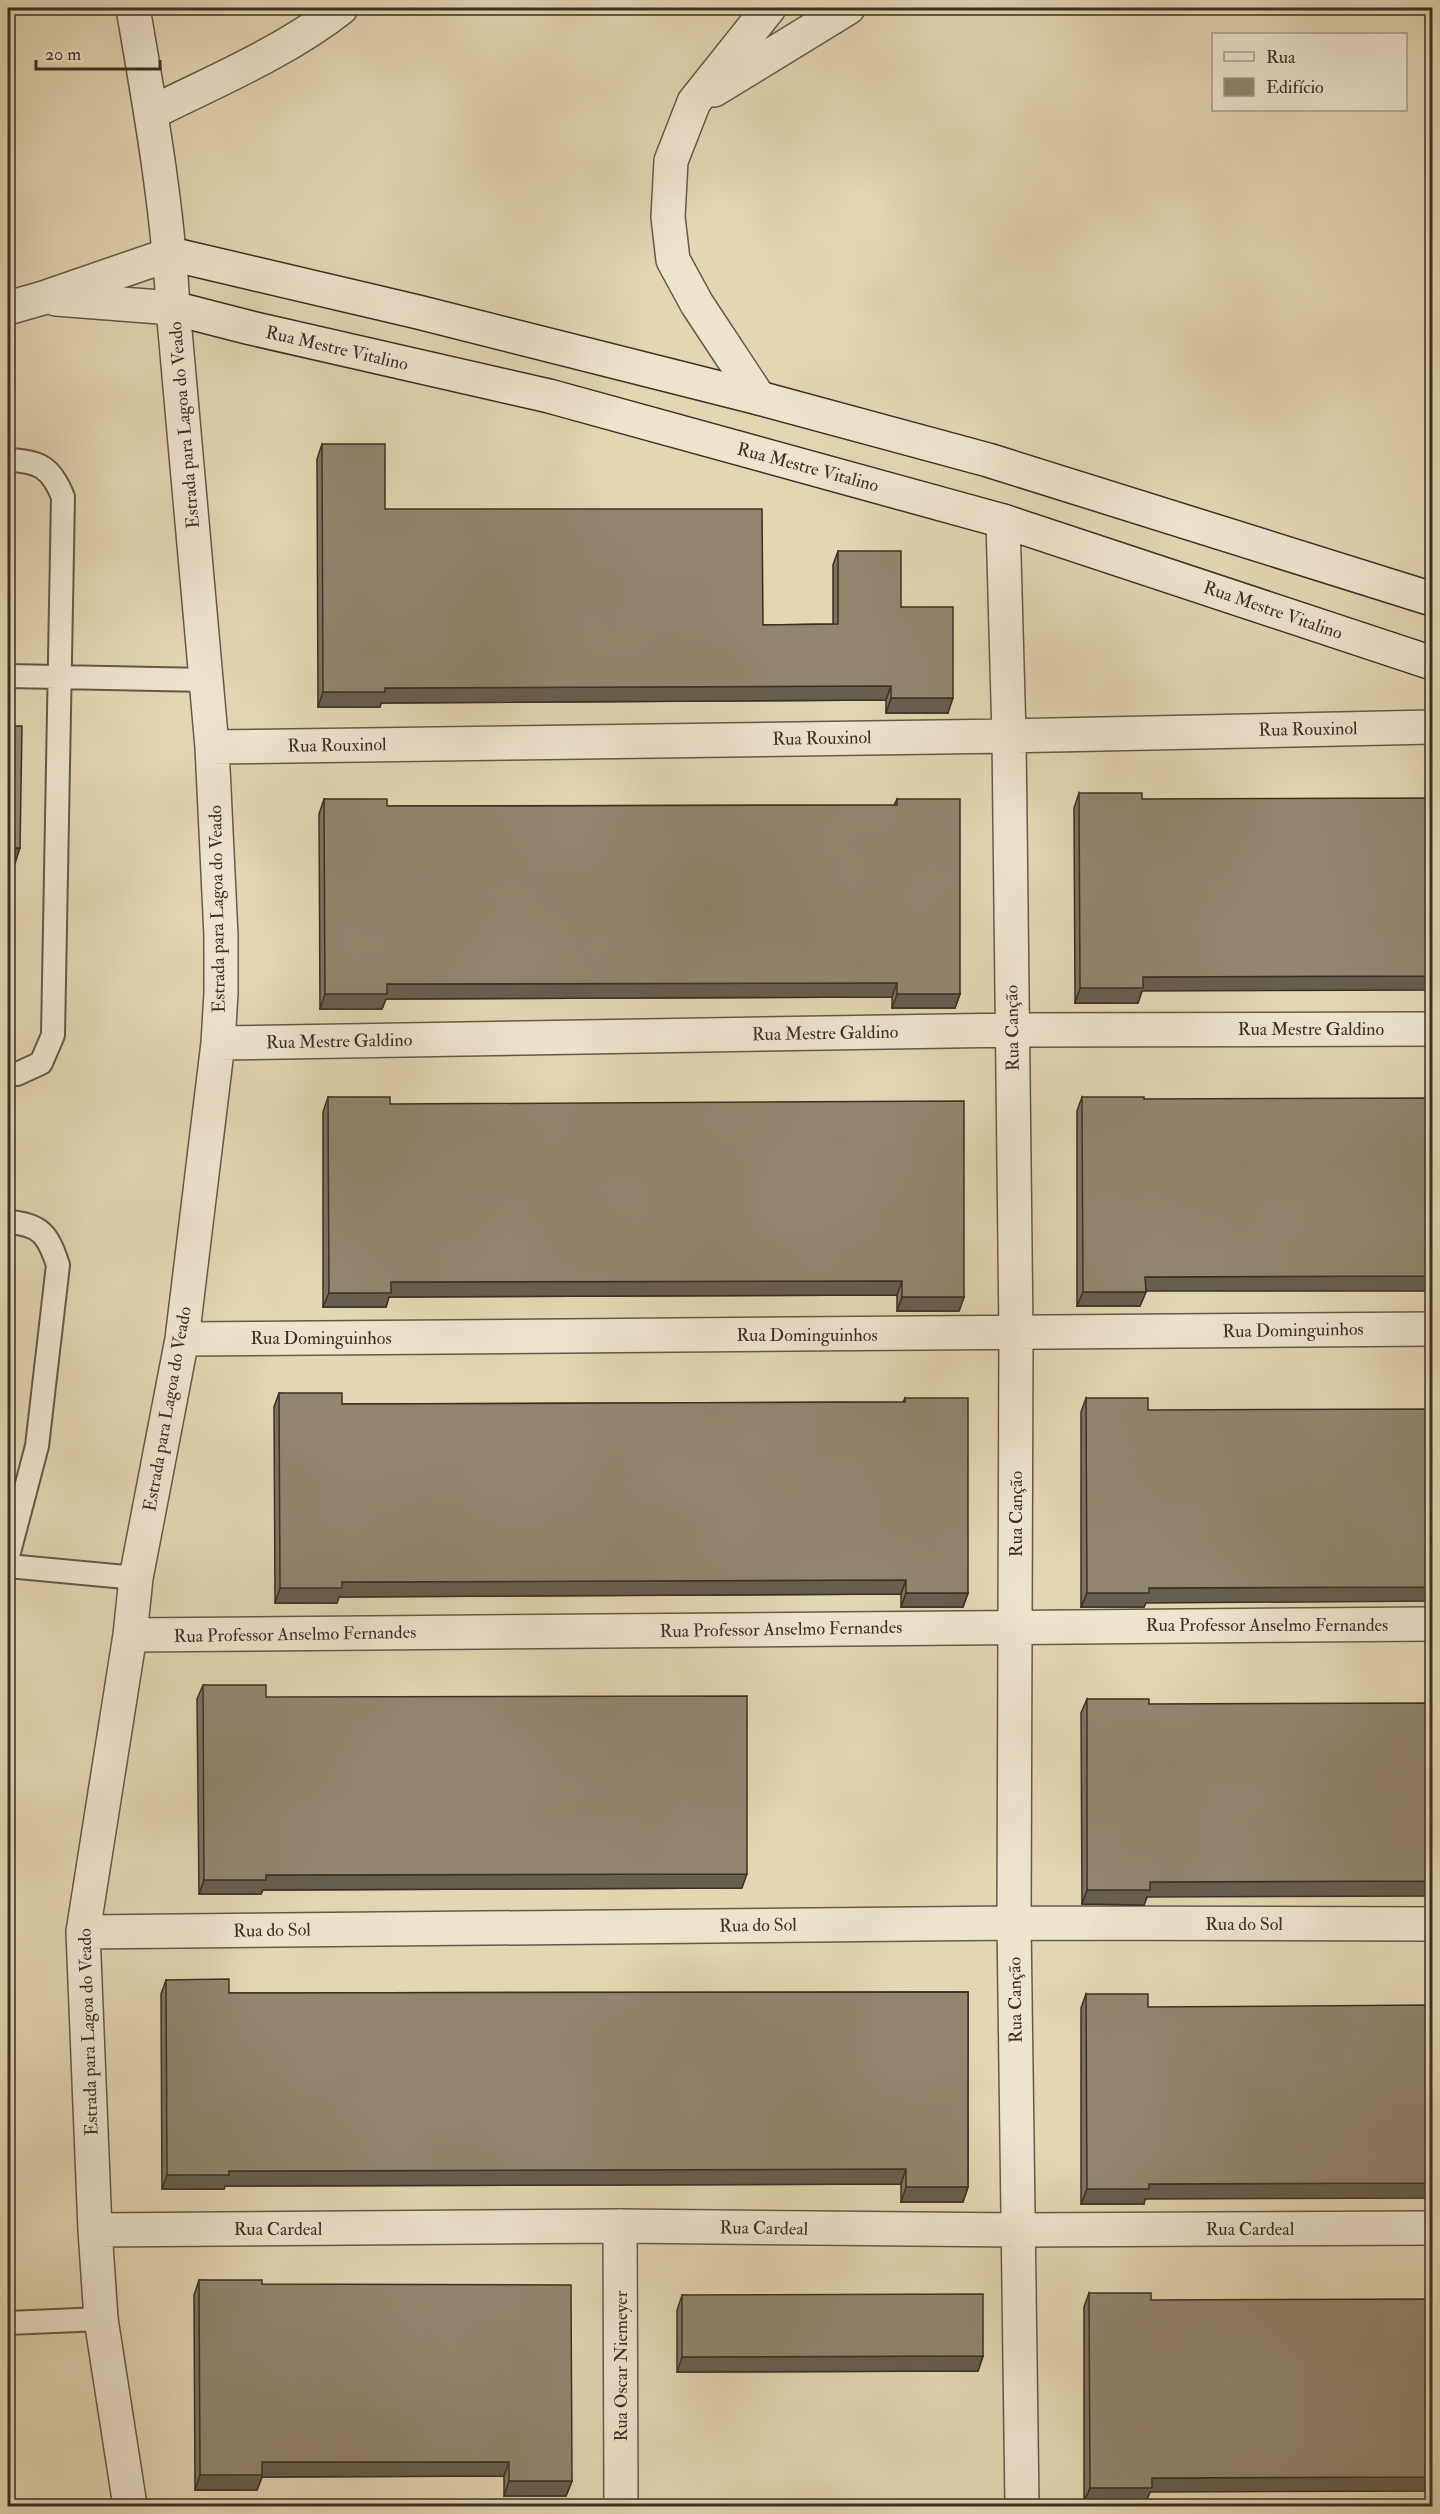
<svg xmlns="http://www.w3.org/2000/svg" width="1440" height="2514" font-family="'IM FELL Double Pica',serif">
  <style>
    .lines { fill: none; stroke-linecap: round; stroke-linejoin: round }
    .lane-casing { stroke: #655a48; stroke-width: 26 }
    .street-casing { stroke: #655a48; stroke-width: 36 }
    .secondary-casing { stroke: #3b3025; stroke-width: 36 }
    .lane { stroke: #ede4ce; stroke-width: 22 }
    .street { stroke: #ede4ce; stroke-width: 33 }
    .secondary { stroke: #ede4ce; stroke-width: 33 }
    .wall { fill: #7e735f; stroke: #3b3025; stroke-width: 1.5 }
    .shaded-wall { fill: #665e4e; stroke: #3b3025; stroke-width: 1.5 }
    .building { fill: #92866f; stroke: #3b3025; stroke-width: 1.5 }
    .labels { text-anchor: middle; stroke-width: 5; stroke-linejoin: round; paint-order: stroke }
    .street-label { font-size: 18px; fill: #3b3025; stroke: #ede4ce }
  </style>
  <rect width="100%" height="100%" fill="#e3d6b3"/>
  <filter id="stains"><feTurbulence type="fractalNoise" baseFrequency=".00333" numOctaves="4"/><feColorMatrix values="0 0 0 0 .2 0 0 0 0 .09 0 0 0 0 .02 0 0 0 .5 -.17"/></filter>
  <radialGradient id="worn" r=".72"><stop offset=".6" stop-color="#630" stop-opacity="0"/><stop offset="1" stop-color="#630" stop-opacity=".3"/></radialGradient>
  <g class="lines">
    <g class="lane-casing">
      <path id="lane" d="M8 460C39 461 51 467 63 497L53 1035 41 1063 17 1074H8
        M8 676 206 680
        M8 1222C41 1224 48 1235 58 1265L37 1446 8 1556
        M8 1566 136 1578
        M8 2323 101 2319"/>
    </g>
    <g class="street-casing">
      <path id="street" d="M714 90 848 8
        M151 113C215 81 285 52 341 8
        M56 299 173 308
        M8 308 43 298 171 254
        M759 398 697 304 673 260 668 217 671 161 694 102 769 8
        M1003 521 1009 736 1016 1333 1014 1923 1022 2506
        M212 747 1009 736 1432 727
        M218 1043 1012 1030 1432 1029
        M182 1339 1432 1329
        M130 1635 1432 1624
        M83 1932 1014 1923 1432 1924
        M620 2226 621 2506
        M95 2230 620 2226 1017 2230 1432 2228
        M130 2506 101 2319 95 2230 83 1932 130 1635 136 1578 182 1339 218 1043 221 993V936L212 747 173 308C168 207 150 107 133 8"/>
    </g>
    <g class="secondary-casing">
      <path id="secondary" d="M171 254 418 312 759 398 988 460 1432 599
        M173 308 251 328 549 396 1003 521 1432 663"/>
    </g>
    <use href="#lane" class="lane"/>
    <use href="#street" class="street"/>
    <use href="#secondary" class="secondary"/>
  </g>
  <path class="wall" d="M322 444 385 509 763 625 833 624V565L838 551 901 607 948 713H886V700L381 703 380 707H318L317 459Z
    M1079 793 1142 991 1138 1003H1075L1074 808Z
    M324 799 387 806 894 805 897 799 960 994 955 1008H892V997L386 999 382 1009H320L319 814Z
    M328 1097 390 1104 964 1297 959 1311H897V1295L389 1297 386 1307H323V1112Z
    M1082 1097 1146 1291 1140 1306H1077V1111Z
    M279 1393 342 1404 903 1402 905 1398 968 1593 963 1607H901V1594L339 1597 337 1603H275L274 1407Z
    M1086 1398 1146 1603 1144 1607H1081V1412Z
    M203 1685 266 1697 742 1888 263 1890 261 1894H199L197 1699Z
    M1087 1699 1147 1897 1144 1905 1082 1904 1081 1713Z
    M166 1980 229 1993 968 1992V2187L963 2202H901V2184L225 2186 224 2189H162L161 1994Z
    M1086 1994 1145 2199 1144 2204H1081V2008Z
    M199 2280 262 2284 572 2481 566 2496H504V2476L262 2477 257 2490H195L194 2295Z
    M1089 2293 1150 2492 1146 2502H1084V2307Z
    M682 2295 983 2356 978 2371 677 2372V2310Z"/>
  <path class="shaded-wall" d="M891 686 886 700 381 703 380 707H318L323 692 385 688Z
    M891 698H953L948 713H886Z
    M13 848H20L13 870Z
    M1432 976V990L1142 991 1138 1003H1075L1080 988 1143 977Z
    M897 983 892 997 386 999 382 1009H320L325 994 387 984Z
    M897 994H960L955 1008H892Z
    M8 997H14L8 1013Z
    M1432 1276V1291H1140L1145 1277Z
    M902 1281 897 1295 389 1297 386 1307H323L329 1293 391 1282Z
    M1083 1292H1146L1140 1306H1077Z
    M902 1297H964L959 1311H897Z
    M906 1580 901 1594 339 1597 337 1603H275L280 1588 342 1582Z
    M1432 1587V1601L1146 1603 1144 1607H1081L1087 1593 1149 1588Z
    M906 1593H968L963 1607H901Z
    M747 1874 742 1888 263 1890 261 1894H199L204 1880 266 1875Z
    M1432 1881V1896L1147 1897 1144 1905 1082 1904 1087 1890 1150 1882Z
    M906 2169 901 2184 225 2186 224 2189H162L167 2175 229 2171Z
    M1432 2183V2198L1145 2199 1144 2204H1081L1087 2189 1149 2184Z
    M906 2187H968L963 2202H901Z
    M983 2356 978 2371 677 2372 682 2357Z
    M262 2462H509L504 2476 262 2477 257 2490H195L200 2475Z
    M1432 2477V2491L1150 2492 1146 2502H1084L1090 2488 1152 2478Z
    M509 2481H572L566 2496H504Z"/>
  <path class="building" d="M322 444H385V509H762L763 625 838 624V551H901V607H953V698H891V686L385 688V692H323Z
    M8 726H22L20 848H13L12 942H14V997H8Z
    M1079 793H1142V799L1432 798V976L1143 977V988H1080Z
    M324 799H387V806H467L897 805V799H960V994H897V983L387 984V994H325Z
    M328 1097H390V1104L964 1101V1297H902V1281L391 1282V1293H329Z
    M1082 1097H1144V1099L1432 1098V1276L1145 1277 1146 1292H1083Z
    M279 1393H342V1404L905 1402V1398H968V1593H906V1580L342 1582V1588H280Z
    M1086 1398H1148V1410L1432 1409V1587L1149 1588V1593H1087Z
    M203 1685H266V1697L747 1696V1874L266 1875V1880H204Z
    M1087 1699H1149V1704L1432 1703V1881L1150 1882V1890H1087Z
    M229 1979V1993L968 1992V2187H906V2169L229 2171V2175H167L166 1980Z
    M1086 1994H1148V2007L1432 2005V2183L1149 2184V2189H1087Z
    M199 2280H262V2284L571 2285 572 2481H509V2462H262V2475H200Z
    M1089 2293H1151V2300L1432 2299V2477L1152 2478V2488H1090Z
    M983 2294V2356L682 2357V2295Z"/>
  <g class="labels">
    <g class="street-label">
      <text transform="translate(337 348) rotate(13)" y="6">Rua Mestre Vitalino</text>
      <text transform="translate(184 425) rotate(-95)" y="6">Estrada para Lagoa do Veado</text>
      <text transform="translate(808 467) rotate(15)" y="6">Rua Mestre Vitalino</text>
      <text transform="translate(1273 610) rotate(19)" y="6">Rua Mestre Vitalino</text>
      <text transform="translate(1308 729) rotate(-1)" y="6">Rua Rouxinol</text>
      <text transform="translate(822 738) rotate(-1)" y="6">Rua Rouxinol</text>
      <text transform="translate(337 745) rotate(-1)" y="6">Rua Rouxinol</text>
      <text transform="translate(217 909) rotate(-91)" y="6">Estrada para Lagoa do Veado</text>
      <text transform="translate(1012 1028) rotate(-91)" y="6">Rua Canção</text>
      <text x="1311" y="1035">Rua Mestre Galdino</text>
      <text transform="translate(825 1033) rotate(-1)" y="6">Rua Mestre Galdino</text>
      <text transform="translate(339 1041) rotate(-1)" y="6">Rua Mestre Galdino</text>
      <text transform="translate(1293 1330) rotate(-1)" y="6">Rua Dominguinhos</text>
      <text x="807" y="1341">Rua Dominguinhos</text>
      <text x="321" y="1344">Rua Dominguinhos</text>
      <text transform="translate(167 1409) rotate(-80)" y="6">Estrada para Lagoa do Veado</text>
      <text transform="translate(1016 1514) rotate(-90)" y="6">Rua Canção</text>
      <text x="1267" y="1631">Rua Professor Anselmo Fernandes</text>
      <text transform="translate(781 1629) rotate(-1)" y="6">Rua Professor Anselmo Fernandes</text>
      <text transform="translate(295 1634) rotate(-1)" y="6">Rua Professor Anselmo Fernandes</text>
      <text x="1244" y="1930">Rua do Sol</text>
      <text transform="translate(758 1925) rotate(-1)" y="6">Rua do Sol</text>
      <text transform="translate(272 1930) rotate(-1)" y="6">Rua do Sol</text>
      <text transform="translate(1015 2000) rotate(-91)" y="6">Rua Canção</text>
      <text transform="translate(88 2032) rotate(-92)" y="6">Estrada para Lagoa do Veado</text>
      <text transform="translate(764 2228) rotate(1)" y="6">Rua Cardeal</text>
      <text x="278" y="2235">Rua Cardeal</text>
      <text x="1250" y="2235">Rua Cardeal</text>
      <text transform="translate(621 2366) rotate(-90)" y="6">Rua Oscar Niemeyer</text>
    </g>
  </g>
  <rect width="1440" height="2514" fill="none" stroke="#e3d6b3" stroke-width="30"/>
  <rect x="9" y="9" width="1422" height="2496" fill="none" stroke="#3b3025" stroke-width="3"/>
  <rect x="15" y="15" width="1410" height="2484" fill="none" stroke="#3b3025" stroke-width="1.5"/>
  <rect x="1212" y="33" width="195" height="78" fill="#ede4ce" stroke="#a69c8a" stroke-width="1.5"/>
  <rect x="1224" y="52" width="30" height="9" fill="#ede4ce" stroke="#a69c8a" stroke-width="1.5"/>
  <text x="1266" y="63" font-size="18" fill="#3b3025">Rua</text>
  <rect x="1224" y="78" width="30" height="18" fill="#92866f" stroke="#a69c8a" stroke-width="1.5"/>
  <text x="1266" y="93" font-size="18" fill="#3b3025">Edifício</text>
  <path d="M36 60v9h124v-9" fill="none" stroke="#3b3025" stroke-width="3"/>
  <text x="45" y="60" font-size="18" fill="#3b3025" stroke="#ede4ce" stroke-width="4.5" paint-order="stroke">20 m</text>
  <rect width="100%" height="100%" filter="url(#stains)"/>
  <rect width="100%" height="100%" fill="url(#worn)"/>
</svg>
